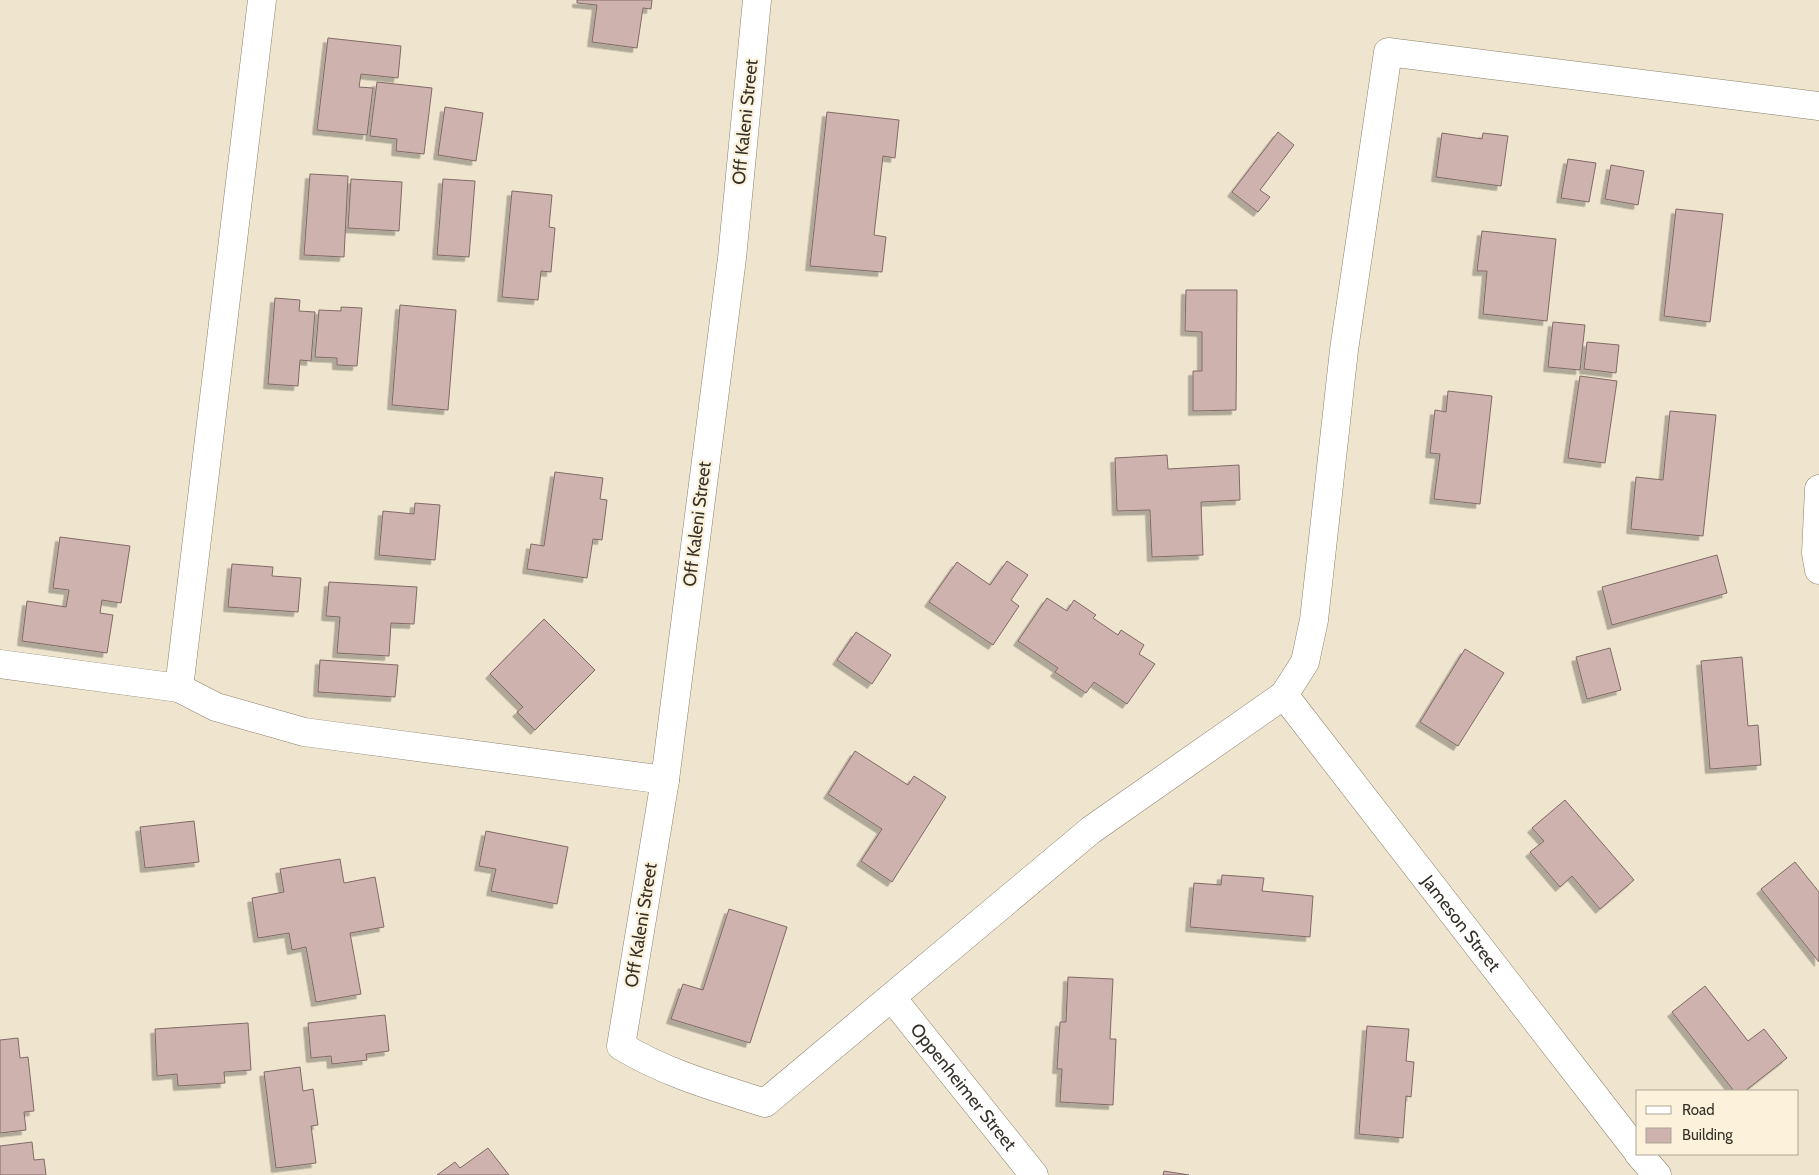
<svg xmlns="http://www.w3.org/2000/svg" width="1819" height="1175" font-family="Cabin,sans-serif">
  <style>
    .building { fill: #cdb2ae; stroke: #826a66; filter: url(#shadow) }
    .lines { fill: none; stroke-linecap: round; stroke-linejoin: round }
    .street-casing { stroke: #8a816c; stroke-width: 29 }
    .street { stroke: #fff; stroke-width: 28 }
    .labels { text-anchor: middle; stroke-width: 4.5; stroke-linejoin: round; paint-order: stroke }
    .street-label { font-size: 18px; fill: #353129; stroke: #fcf2dc }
  </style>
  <defs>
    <filter id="shadow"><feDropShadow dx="-4.5" dy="4.5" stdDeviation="0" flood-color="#0004"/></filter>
  </defs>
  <rect width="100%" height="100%" fill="#efe5cf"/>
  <path class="building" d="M577 0H652L651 9 643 8 637 48 592 42 597 5 577 3Z
    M328 38 401 46 398 78 361 74 359 87 373 88 367 135 317 130Z
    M377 82 432 88 424 154 396 151 397 139 370 136Z
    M445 107 483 113 476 161 438 155Z
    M827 112 899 120 895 158 883 156 874 235 886 237 882 272 810 266Z
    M1278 132 1294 145 1260 190 1270 197 1258 212 1232 192Z
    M1442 133 1482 139 1483 133 1508 136 1501 186 1436 177Z
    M1568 159 1596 163 1589 202 1561 198Z
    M1611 165 1644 171 1638 205 1605 199Z
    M310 174 348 176 344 257 304 255Z
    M351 179 402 182 399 231 348 228Z
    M443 179 475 181 469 257 437 255Z
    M512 191 552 195 549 227 555 228 551 272 541 271 538 300 502 297Z
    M1676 209 1723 214 1710 322 1664 316Z
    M1482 231 1556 239 1547 321 1483 314 1487 271H1477Z
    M1186 290H1237L1236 410 1193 411V371H1202V332L1185 331Z
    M275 298 300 300 299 311 315 312 311 361 300 360 298 386 268 384Z
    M400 305 456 310 448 410 392 405Z
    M341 307 362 308 357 366 337 365V358L315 357 319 310 341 311Z
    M1553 322 1585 325 1580 370 1548 367Z
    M1587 342 1619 345 1616 373 1584 369Z
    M1580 376 1617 381 1605 463 1568 458Z
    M1448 391 1492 396 1480 504 1434 499 1440 454 1430 453 1435 410 1446 412Z
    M1670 411 1716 415 1703 536 1631 529 1636 477 1663 480Z
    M1167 455 1168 469 1239 465 1240 500 1201 502 1203 555 1152 557 1150 510 1117 511 1115 458Z
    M555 472 603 478 600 499 607 500 602 540 593 539 587 578 527 569 531 544 544 546Z
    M415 503 440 505 435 560 379 555 383 511 414 514Z
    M60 537 130 546 121 603 102 600 100 613 113 615 107 653 22 641 27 601 66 607 69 590 53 588Z
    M1717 555 1727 593 1612 625 1602 587Z
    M1007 561 1028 575 1011 600 1019 606 993 645 929 602 957 562 990 585Z
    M232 564 273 567 272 576 301 578 298 612 228 607Z
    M329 582 417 587 414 624 391 623 389 656 337 653 340 617 326 616Z
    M1047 598 1067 611 1074 600 1096 615 1093 618 1118 635 1121 630 1144 645 1139 654 1155 664 1127 704 1094 682 1086 693 1055 672 1058 668 1018 641Z
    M544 619 595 670 535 730 517 712 523 707 490 674Z
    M856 632 891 655 872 684 837 660Z
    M1610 648 1621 690 1587 699 1576 657Z
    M1465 649 1504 673 1458 746 1420 722Z
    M1742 657 1748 726 1758 725 1761 765 1710 769 1701 661Z
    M320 660 398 665 395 697 318 692Z
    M855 751 908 785 914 776 946 797 892 882 861 861 882 829 828 794Z
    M1565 800 1634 880 1600 909 1572 876 1560 887 1530 852 1544 841 1532 828Z
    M194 821 199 862 145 868 140 827Z
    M486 831 568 847 557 904 491 891 496 869 479 866Z
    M340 859 344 883 375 877 384 927 350 933 361 994 316 1002 306 947 292 950 289 933 258 938 252 898 284 892 280 869Z
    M1795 862 1819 892V962L1761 889Z
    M1222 875 1264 878 1262 891 1313 896 1310 937 1190 927 1194 883 1221 885Z
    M729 909 787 927 750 1043 671 1019 683 984 703 990Z
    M1068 977 1113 979 1110 1039H1116L1113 1105 1060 1102 1062 1069H1057L1060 1022H1066Z
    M1705 986 1748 1041 1764 1029 1787 1058 1745 1091H1734L1672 1012Z
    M385 1015 389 1051 366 1054 367 1060 332 1064 331 1056 311 1058 308 1023Z
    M248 1023 251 1070 224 1072 225 1083 178 1086 177 1074 157 1076 155 1029Z
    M1367 1026 1409 1029 1406 1061 1414 1062 1411 1097 1406 1096 1403 1138 1359 1134Z
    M18 1038 20 1058 28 1057 34 1111 24 1112 26 1130 0 1133V1040Z
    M300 1067 303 1091 313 1089 318 1125 311 1126 316 1163 276 1168 264 1072Z
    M32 1142 34 1160 44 1159 46 1175H0V1146Z
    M488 1148 509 1175H437L455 1162 460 1168Z
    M1164 1171 1189 1175H1163Z"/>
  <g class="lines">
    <g class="street-casing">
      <g id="street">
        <path d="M757 0 732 258 665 780 621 1046C665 1073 715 1087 765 1103L1091 830 1284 695 1305 662 1314 620 1344 350 1388 52 1819 106"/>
        <path d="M1819 489 1816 553 1819 570"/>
        <path d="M0 664 179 688 216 707 304 732 665 780"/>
        <path d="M179 688 262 0"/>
        <path id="s1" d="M1284 695 1638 1152"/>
        <path id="s2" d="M892 998 1034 1175"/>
        <path d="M1639 1154 1657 1175"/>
      </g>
    </g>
    <use href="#street" class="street"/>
  </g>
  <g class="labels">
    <g class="street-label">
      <text transform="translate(745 122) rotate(-84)" y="6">Off Kaleni Street</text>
      <text transform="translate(697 524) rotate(-83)" y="6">Off Kaleni Street</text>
      <text dy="6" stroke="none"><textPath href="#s1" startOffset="289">Jameson Street</textPath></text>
      <text transform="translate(641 925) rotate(-81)" y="6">Off Kaleni Street</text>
      <text dy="6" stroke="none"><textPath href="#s2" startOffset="114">Oppenheimer Street</textPath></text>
    </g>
  </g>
  <rect x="1636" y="1090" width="162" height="65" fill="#fcf2dc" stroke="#aca594"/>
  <rect x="1646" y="1106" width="25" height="8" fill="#ffffff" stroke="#aca594"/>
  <text x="1682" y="1115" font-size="15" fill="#353129">Road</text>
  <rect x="1646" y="1128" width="25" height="15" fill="#cdb2ae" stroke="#aca594"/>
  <text x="1682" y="1140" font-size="15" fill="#353129">Building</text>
</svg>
